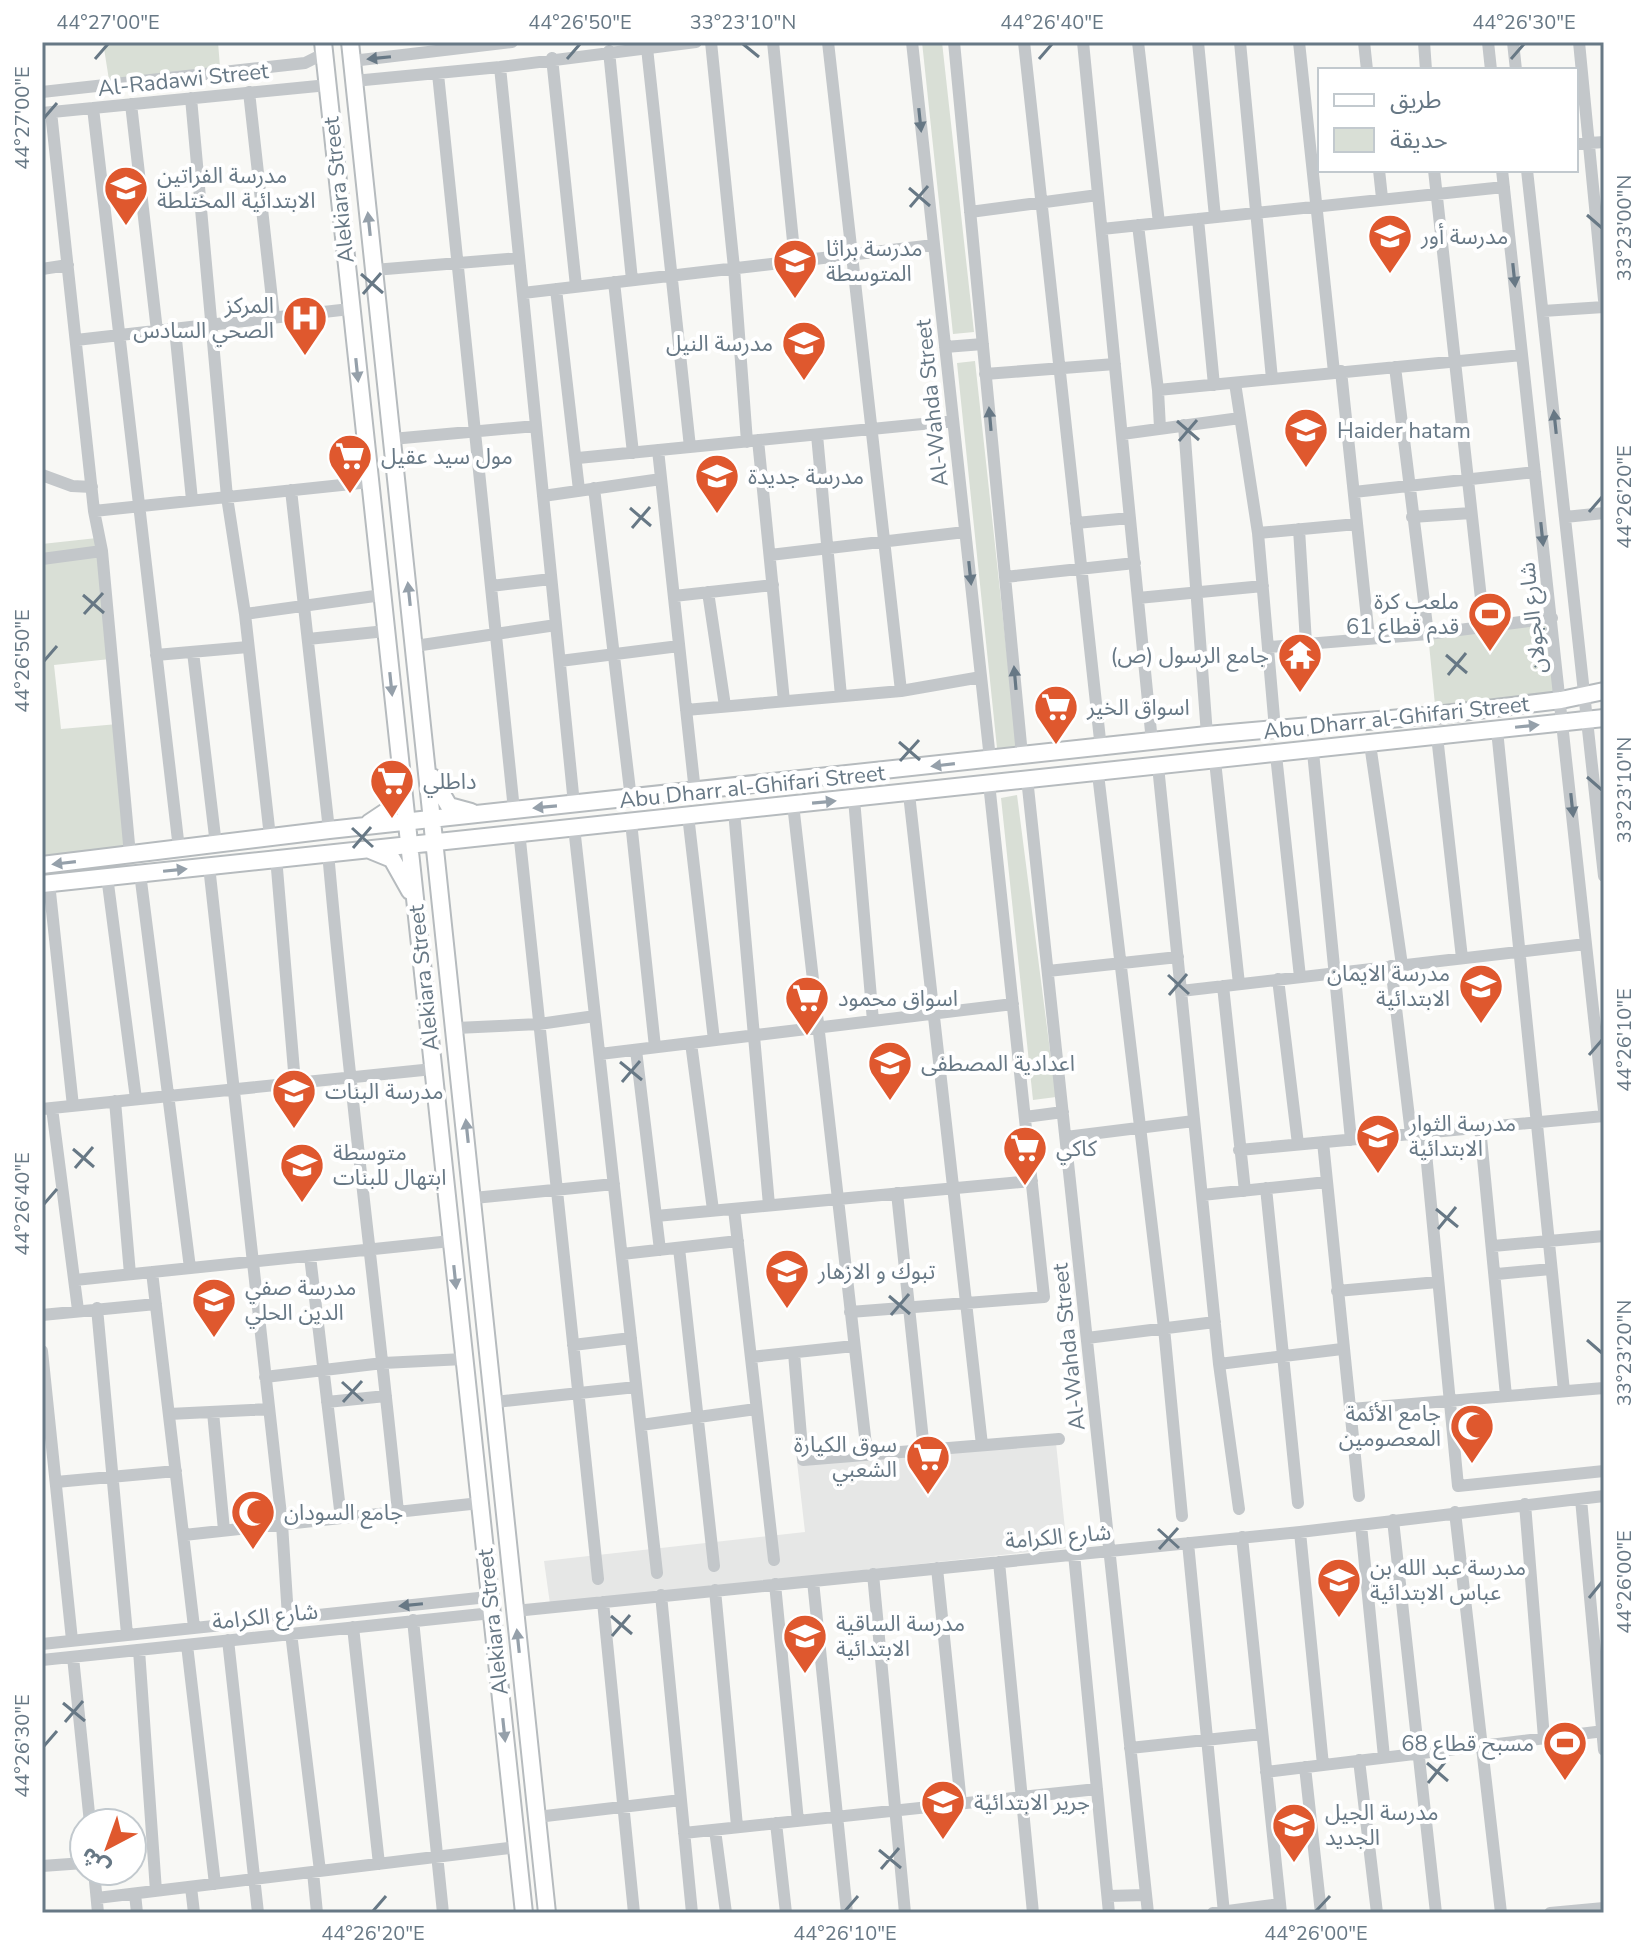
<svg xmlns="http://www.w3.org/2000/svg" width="1646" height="1955" font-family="'Nunito Sans','Noto Sans Arabic',sans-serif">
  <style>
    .built { fill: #e6e7e6 }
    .green { fill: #d9dfd6 }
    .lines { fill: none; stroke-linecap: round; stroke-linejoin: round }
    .major-casing { stroke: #b6bbbe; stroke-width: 20 }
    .minor { stroke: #c3c7ca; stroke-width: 12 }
    .major { stroke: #fff; stroke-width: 16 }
    .oneway { fill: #677885 }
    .oneway2 { fill: #95a0aa }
    .ticks { fill: none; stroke: #677885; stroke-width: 3 }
    .labels { text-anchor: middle; stroke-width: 8; stroke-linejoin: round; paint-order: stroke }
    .street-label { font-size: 22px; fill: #677885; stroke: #fff }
    .poi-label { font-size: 22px; fill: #677885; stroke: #fff; text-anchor: start }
    .neatline { fill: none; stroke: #677885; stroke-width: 3 }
    .ticks-label { font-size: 20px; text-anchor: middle; fill: #677885 }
  </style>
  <rect width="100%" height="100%" fill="#f8f8f5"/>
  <path class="built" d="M1056 1443 1067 1548 550 1604 544 1561 805 1532 797 1462Z"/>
  <path class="green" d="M103 42H218L220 67 109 80Z
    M922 42H942L974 332 953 334Z
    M975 361 1017 747 997 748 957 363Z
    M97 538 110 659 54 665 61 729 118 724 131 851 42 860V544Z
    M1545 621 1555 701 1436 715 1428 634Z
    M1017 795 1056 1097 1033 1100 1001 798Z"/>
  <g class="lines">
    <g class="major-casing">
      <path id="major" d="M323 42 524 1913
        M350 42 547 1913
        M432 777 449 806 471 812
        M369 823 390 809 398 783
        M370 850 392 859 410 891
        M42 865 329 830 1207 735 1436 715 1561 700 1604 691
        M42 884 1604 718"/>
    </g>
    <path class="minor" d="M711 42 734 268 747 442
      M773 42 795 261
      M828 42 901 691
      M912 42 990 759
      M954 42 1022 755
      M1024 42 1101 749
      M1083 42 1152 742
      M1138 42 1159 223
      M1198 42 1215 217
      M1240 42 1272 379
      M1299 42 1334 372
      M1364 42 1367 70
      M1424 42 1426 70
      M1488 42 1491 70
      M1513 42 1516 70
      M1579 42 1604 300
      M647 48 690 447
      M609 51 632 280
      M552 58 576 286
      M352 61 512 42
      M500 67 574 804
      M438 74 514 810
      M354 81 500 67 696 42
      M42 92 305 63 319 56 323 46
      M249 92 274 317
      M191 98 227 497 245 614 270 837
      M131 104 157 331
      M93 108 179 849
      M51 112 94 511 102 551 130 855
      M42 113 328 85
      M1576 144 1604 142
      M1379 170 1382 198
      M1434 170 1484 626
      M1502 170 1604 1110
      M1527 170 1604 876
      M970 212 1098 195
      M1198 219 1214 385
      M1138 225 1158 390 1160 428
      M1102 229 1504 187
      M42 269 68 265
      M374 270 519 258
      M614 282 633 453
      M556 289 579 490
      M523 293 934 245
      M1543 311 1604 307
      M175 329 192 500
      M76 340 350 309
      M945 347 983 344
      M1395 367 1428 634
      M1341 371 1369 638
      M985 374 1115 364
      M1235 383 1258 533 1275 729
      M1158 390 1522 355
      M1184 425 1207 735
      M1122 434 1240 418
      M817 435 841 696
      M392 439 536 426
      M758 440 784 701
      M658 450 695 792
      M578 458 953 421
      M42 475 72 486 92 487
      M594 488 631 799
      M291 490 329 830
      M1354 492 1535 472
      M543 496 661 479
      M94 511 370 482
      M1412 517 1471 513
      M1565 517 1604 513
      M1076 523 1130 518
      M1299 529 1306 643
      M1258 533 1357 524
      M770 555 965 532
      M42 559 102 551
      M1005 577 1135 563
      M491 586 551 579
      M708 592 725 706
      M674 596 773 585
      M1138 598 1263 586
      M245 614 382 595
      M308 639 386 631
      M415 646 556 625
      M1269 647 1428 634 1552 618
      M193 652 216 845
      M156 655 248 647
      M560 661 679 646
      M686 710 901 691 981 677
      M1497 730 1564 1391
      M1437 736 1462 958
      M1370 744 1402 965
      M1313 752 1351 1140
      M1276 755 1300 977
      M1215 761 1239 984
      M1158 766 1219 1364 1239 1509
      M1098 774 1164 1328 1182 1516
      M1027 778 1148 1913
      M909 794 982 1445
      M854 799 873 1021
      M793 804 867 1454
      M734 811 769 1205
      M688 815 714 1040
      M631 822 655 1047
      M574 827 657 1573
      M519 831 598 1579
      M328 852C347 1072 376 1291 398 1512
      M276 857 295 1083
      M209 866 282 1524 288 1617
      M140 873 190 1268
      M107 876 136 1099
      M49 883 73 1106
      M1391 966 1411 1134
      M1048 971 1178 957
      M1278 979 1298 1144
      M1223 986 1245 1191
      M1181 991 1586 944
      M456 1028 539 1024 595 1016
      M691 1043 713 1210
      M636 1050 660 1250
      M600 1054 1013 1004
      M115 1101 130 1274
      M52 1108 78 1310
      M42 1109 433 1069
      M1025 1117 1063 1112
      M1480 1127 1506 1396
      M1424 1132 1458 1486 1604 1471
      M1066 1137 1194 1121
      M1323 1142 1359 1496
      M1239 1150 1604 1116
      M1266 1188 1298 1503
      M897 1193 924 1450
      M1202 1195 1327 1182
      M474 1198 614 1184
      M734 1209 774 1560
      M656 1216 1032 1181
      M1493 1246 1604 1236
      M679 1248 714 1566
      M622 1254 738 1241
      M310 1256 341 1518
      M152 1272 194 1627
      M1497 1274 1551 1269
      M75 1280 451 1241
      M1337 1291 1438 1282
      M97 1308 127 1634
      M850 1312 1044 1297 989 783
      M42 1315 156 1304
      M1087 1338 1215 1322
      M573 1345 631 1338
      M42 1351 72 1640
      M794 1353 803 1460 1059 1439
      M751 1357 854 1346
      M1219 1364 1342 1349
      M265 1377 383 1363 464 1359
      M327 1402 386 1396
      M495 1402 636 1387
      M1351 1409 1604 1388
      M213 1412 224 1530
      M169 1414 269 1409
      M641 1425 756 1409
      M56 1482 176 1471
      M1581 1499 1604 1750
      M1525 1504 1544 1738
      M1455 1512 1501 1913
      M1393 1520 1436 1913
      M1361 1525 1384 1757
      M1300 1532 1323 1765
      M184 1535 480 1503
      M1242 1537 1281 1913
      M1188 1543 1224 1913
      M1074 1554 1109 1913
      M999 1562 1033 1913
      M937 1568 961 1804
      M873 1574 905 1913
      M813 1581 847 1913
      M775 1584 798 1821
      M715 1590 737 1826
      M661 1595 692 1913
      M603 1602 634 1913
      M515 1611 1300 1532 1604 1496
      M413 1620 443 1913
      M353 1627 379 1864
      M291 1633 320 1871
      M228 1640 258 1913
      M42 1644 488 1597
      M187 1645 215 1884
      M139 1650 156 1891
      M73 1657 90 1823
      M42 1660 492 1613
      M1130 1748 1262 1734
      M1359 1760 1377 1913
      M1305 1767 1321 1913
      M1266 1772 1604 1731
      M537 1817 681 1800
      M776 1823 786 1913
      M715 1830 726 1913
      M684 1833 1097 1789
      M42 1866 84 1863
      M94 1871 98 1913
      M313 1872 317 1913
      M191 1887 194 1913
      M135 1894 137 1913
      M1108 1896 1146 1895
      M97 1898 517 1847
      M1213 1913 1280 1904
      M1550 1913 1604 1908"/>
    <use href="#major" class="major"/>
  </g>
  <defs><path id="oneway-solid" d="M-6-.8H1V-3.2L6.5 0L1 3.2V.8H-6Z" transform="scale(2)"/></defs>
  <g class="oneway">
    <use href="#oneway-solid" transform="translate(379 58) rotate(174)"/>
    <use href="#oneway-solid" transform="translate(920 120) rotate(84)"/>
    <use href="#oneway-solid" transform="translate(1514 275) rotate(84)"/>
    <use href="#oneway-solid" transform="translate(990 419) rotate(-95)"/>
    <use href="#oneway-solid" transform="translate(1555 422) rotate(-96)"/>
    <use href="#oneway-solid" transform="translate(1542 534) rotate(84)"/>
    <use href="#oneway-solid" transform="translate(970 573) rotate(84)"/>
    <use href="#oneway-solid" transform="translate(1015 678) rotate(-95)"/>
    <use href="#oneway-solid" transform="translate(1572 805) rotate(84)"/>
    <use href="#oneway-solid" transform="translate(411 1605) rotate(174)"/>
  </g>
  <g class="oneway2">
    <use href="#oneway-solid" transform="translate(369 224) rotate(-96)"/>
    <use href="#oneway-solid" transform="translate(357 370) rotate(84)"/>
    <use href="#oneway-solid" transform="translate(409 594) rotate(-96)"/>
    <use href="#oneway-solid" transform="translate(391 684) rotate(84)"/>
    <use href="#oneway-solid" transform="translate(1527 726) rotate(-6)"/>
    <use href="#oneway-solid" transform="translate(943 765) rotate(173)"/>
    <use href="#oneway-solid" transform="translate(824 802) rotate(-5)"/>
    <use href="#oneway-solid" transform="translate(545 807) rotate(175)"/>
    <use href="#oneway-solid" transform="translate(64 863) rotate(173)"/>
    <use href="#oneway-solid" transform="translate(175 870) rotate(-6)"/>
    <use href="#oneway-solid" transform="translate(467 1131) rotate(-96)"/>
    <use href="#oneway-solid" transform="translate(455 1277) rotate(84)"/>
    <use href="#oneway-solid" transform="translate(518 1641) rotate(-96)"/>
    <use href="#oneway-solid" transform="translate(504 1730) rotate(84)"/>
  </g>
  <path class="ticks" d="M743 44 759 57M95 59 108 44M567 59 580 44M1039 59 1052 44M1511 59 1524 44M44 118 57 103M909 188 930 206M910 207 928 186M1587 215 1602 228M361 274 383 293M363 294 381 273M1177 421 1199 440M1179 441 1197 420M630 508 651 526M1589 512 1602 497M632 528 650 507M83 595 104 613M84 614 103 593M1446 655 1467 673M44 661 57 646M1448 675 1466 653M899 742 920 760M900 761 919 740M1587 777 1602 790M352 828 373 847M353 848 371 827M1168 975 1189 994M1169 995 1187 974M1589 1055 1602 1040M620 1062 642 1080M622 1082 640 1061M73 1149 94 1167M75 1168 93 1147M44 1204 57 1189M1436 1209 1458 1227M1438 1229 1456 1207M889 1296 910 1314M891 1315 909 1294M1587 1340 1602 1353M342 1382 363 1401M343 1402 362 1381M1158 1529 1179 1548M1159 1549 1178 1528M1589 1598 1602 1582M611 1616 632 1634M612 1636 630 1615M63 1703 85 1721M65 1722 83 1701M44 1746 57 1731M1427 1763 1448 1781M1428 1783 1446 1761M879 1850 901 1868M881 1869 899 1848M373 1911 386 1896M845 1911 858 1896M1316 1911 1330 1896"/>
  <defs>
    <g id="school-pin" transform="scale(2.3)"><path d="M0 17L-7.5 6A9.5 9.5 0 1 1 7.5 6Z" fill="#df582e" stroke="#fff"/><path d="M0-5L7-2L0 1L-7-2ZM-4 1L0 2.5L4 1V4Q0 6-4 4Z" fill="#fff"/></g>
    <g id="hospital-pin" transform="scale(2.3)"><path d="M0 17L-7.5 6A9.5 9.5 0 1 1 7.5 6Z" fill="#df582e" stroke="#fff"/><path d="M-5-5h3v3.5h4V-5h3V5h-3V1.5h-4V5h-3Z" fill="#fff"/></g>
    <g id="supermarket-pin" transform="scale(2.3)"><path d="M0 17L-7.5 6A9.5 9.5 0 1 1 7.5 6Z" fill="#df582e" stroke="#fff"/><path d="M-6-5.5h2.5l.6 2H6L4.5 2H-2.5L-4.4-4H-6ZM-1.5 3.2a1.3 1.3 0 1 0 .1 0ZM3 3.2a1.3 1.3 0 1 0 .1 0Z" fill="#fff"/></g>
    <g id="stadium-pin" transform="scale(2.3)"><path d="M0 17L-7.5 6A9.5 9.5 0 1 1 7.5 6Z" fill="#df582e" stroke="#fff"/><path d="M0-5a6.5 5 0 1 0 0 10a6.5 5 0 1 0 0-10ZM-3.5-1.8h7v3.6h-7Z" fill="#fff"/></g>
    <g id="temple-pin" transform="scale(2.3)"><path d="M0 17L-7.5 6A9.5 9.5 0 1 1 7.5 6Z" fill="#df582e" stroke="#fff"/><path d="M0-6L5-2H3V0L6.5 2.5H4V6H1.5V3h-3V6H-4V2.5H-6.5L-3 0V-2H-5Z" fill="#fff"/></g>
    <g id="mosque-pin" transform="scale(2.3)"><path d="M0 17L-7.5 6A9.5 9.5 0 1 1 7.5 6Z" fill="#df582e" stroke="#fff"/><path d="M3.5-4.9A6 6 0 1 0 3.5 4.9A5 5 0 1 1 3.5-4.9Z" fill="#fff"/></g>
  </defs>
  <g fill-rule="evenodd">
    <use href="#school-pin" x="126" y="188"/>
    <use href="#school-pin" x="1390" y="236"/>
    <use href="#school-pin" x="795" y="261"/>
    <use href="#hospital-pin" x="305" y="318"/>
    <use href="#school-pin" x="804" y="343"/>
    <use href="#school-pin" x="1306" y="430"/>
    <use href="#supermarket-pin" x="350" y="456"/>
    <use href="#school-pin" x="717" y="476"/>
    <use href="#stadium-pin" x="1490" y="614"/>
    <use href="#temple-pin" x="1300" y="655"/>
    <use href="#supermarket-pin" x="1056" y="707"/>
    <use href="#supermarket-pin" x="392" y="781"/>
    <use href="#school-pin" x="1481" y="986"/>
    <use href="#supermarket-pin" x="807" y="998"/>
    <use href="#school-pin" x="890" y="1063"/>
    <use href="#school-pin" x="294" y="1091"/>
    <use href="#school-pin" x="1378" y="1136"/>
    <use href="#supermarket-pin" x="1025" y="1148"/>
    <use href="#school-pin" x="302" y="1165"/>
    <use href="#school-pin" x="787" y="1271"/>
    <use href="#school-pin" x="214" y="1300"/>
    <use href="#mosque-pin" x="1472" y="1426"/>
    <use href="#supermarket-pin" x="928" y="1457"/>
    <use href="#mosque-pin" x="253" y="1512"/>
    <use href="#school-pin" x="1339" y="1580"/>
    <use href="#school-pin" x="805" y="1636"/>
    <use href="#stadium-pin" x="1565" y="1743"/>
    <use href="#school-pin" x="943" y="1802"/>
    <use href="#school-pin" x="1294" y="1825"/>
  </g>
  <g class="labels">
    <g class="street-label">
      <text transform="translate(183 79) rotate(-6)" y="8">Al-Radawi Street</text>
      <text transform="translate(338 190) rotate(-96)" y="8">Alekiara Street</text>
      <text transform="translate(931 403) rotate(-96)" y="8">Al-Wahda Street</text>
      <text transform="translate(1532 618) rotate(-96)" y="8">شارع الجولان</text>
      <text transform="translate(1396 717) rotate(-6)" y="8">Abu Dharr al-Ghifari Street</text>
      <text transform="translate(752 786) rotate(-6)" y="8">Abu Dharr al-Ghifari Street</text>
      <text transform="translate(423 978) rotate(-96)" y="8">Alekiara Street</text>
      <text transform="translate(1068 1347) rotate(-96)" y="8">Al-Wahda Street</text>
      <text transform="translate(1058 1536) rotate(-5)" y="8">شارع الكرامة</text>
      <text transform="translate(265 1616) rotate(-6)" y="8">شارع الكرامة</text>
      <text transform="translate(492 1622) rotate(-96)" y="8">Alekiara Street</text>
    </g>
    <g class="poi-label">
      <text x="157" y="183">مدرسة الفراتين<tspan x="157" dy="25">الابتدائية المختلطة</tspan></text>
      <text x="1421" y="244">مدرسة أور</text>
      <text x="826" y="256">مدرسة براثا<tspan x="826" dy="25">المتوسطة</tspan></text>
      <text x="274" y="313" text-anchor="end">المركز<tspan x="274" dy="25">الصحي السادس</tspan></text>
      <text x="773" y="351" text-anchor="end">مدرسة النيل</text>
      <text x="1337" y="438">Haider hatam</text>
      <text x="381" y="464">مول سيد عقيل</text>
      <text x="748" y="484">مدرسة جديدة</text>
      <text x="1459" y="609" text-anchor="end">ملعب كرة<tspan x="1459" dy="25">قدم قطاع 61</tspan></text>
      <text x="1269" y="663" text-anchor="end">جامع الرسول (ص)</text>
      <text x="1087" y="715">اسواق الخير</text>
      <text x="423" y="789">داطلي</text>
      <text x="1450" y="981" text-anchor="end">مدرسة الايمان<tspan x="1450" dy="25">الابتدائية</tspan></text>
      <text x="838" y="1006">اسواق محمود</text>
      <text x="921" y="1071">اعدادية المصطفى</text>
      <text x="325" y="1099">مدرسة البنات</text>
      <text x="1409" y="1131">مدرسة الثوار<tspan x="1409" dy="25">الابتدائية</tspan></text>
      <text x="1056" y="1156">كاكي</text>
      <text x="333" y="1160">متوسطة<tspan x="333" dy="25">ابتهال للبنات</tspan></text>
      <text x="818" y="1279">تبوك و الازهار</text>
      <text x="245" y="1295">مدرسة صفي<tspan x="245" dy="25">الدين الحلي</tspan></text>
      <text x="1441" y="1421" text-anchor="end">جامع الأئمة<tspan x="1441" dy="25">المعصومين</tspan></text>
      <text x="897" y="1452" text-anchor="end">سوق الكيارة<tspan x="897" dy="25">الشعبي</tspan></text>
      <text x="284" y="1520">جامع السودان</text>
      <text x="1370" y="1575">مدرسة عبد الله بن<tspan x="1370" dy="25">عباس الابتدائية</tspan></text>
      <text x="836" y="1631">مدرسة الساقية<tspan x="836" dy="25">الابتدائية</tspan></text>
      <text x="1534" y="1751" text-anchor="end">مسبح قطاع 68</text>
      <text x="974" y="1810">جرير الابتدائية</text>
      <text x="1325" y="1820">مدرسة الجيل<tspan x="1325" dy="25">الجديد</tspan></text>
    </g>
  </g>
  <rect width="1646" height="1955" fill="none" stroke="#ffffff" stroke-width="88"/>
  <rect x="1318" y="68" width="260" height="104" fill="#ffffff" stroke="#c2c9ce" stroke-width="2"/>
  <rect x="1334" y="94" width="40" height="12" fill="#ffffff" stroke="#c2c9ce" stroke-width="2"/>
  <text x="1390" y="108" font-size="24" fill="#677885">طريق</text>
  <rect x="1334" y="128" width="40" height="24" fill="#d9dfd6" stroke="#c2c9ce" stroke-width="2"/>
  <text x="1390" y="148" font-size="24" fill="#677885">حديقة</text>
  <g transform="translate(108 1847) rotate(221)"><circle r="38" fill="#ffffff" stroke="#c2c9ce" stroke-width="2"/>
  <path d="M0-6L14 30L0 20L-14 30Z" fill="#df582e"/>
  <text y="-12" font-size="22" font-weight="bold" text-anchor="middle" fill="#677885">ش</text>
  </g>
  <rect x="44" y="44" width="1558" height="1867" class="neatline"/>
  <g class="ticks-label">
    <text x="108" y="29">44°27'00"E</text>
    <text x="580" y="29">44°26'50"E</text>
    <text x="743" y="29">33°23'10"N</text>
    <text x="1052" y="29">44°26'40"E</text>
    <text x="1524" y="29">44°26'30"E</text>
    <text transform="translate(22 118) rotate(-90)" y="7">44°27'00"E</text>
    <text transform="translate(1624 228) rotate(-90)" y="7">33°23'00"N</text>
    <text transform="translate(1624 497) rotate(-90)" y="7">44°26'20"E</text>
    <text transform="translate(22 661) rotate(-90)" y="7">44°26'50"E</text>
    <text transform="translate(1624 790) rotate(-90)" y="7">33°23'10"N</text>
    <text transform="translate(1624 1040) rotate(-90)" y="7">44°26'10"E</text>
    <text transform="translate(22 1204) rotate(-90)" y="7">44°26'40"E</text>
    <text transform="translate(1624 1353) rotate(-90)" y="7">33°23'20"N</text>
    <text transform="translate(1624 1582) rotate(-90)" y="7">44°26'00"E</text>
    <text transform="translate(22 1746) rotate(-90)" y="7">44°26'30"E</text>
    <text x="373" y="1940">44°26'20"E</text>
    <text x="845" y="1940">44°26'10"E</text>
    <text x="1316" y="1940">44°26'00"E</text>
  </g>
</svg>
